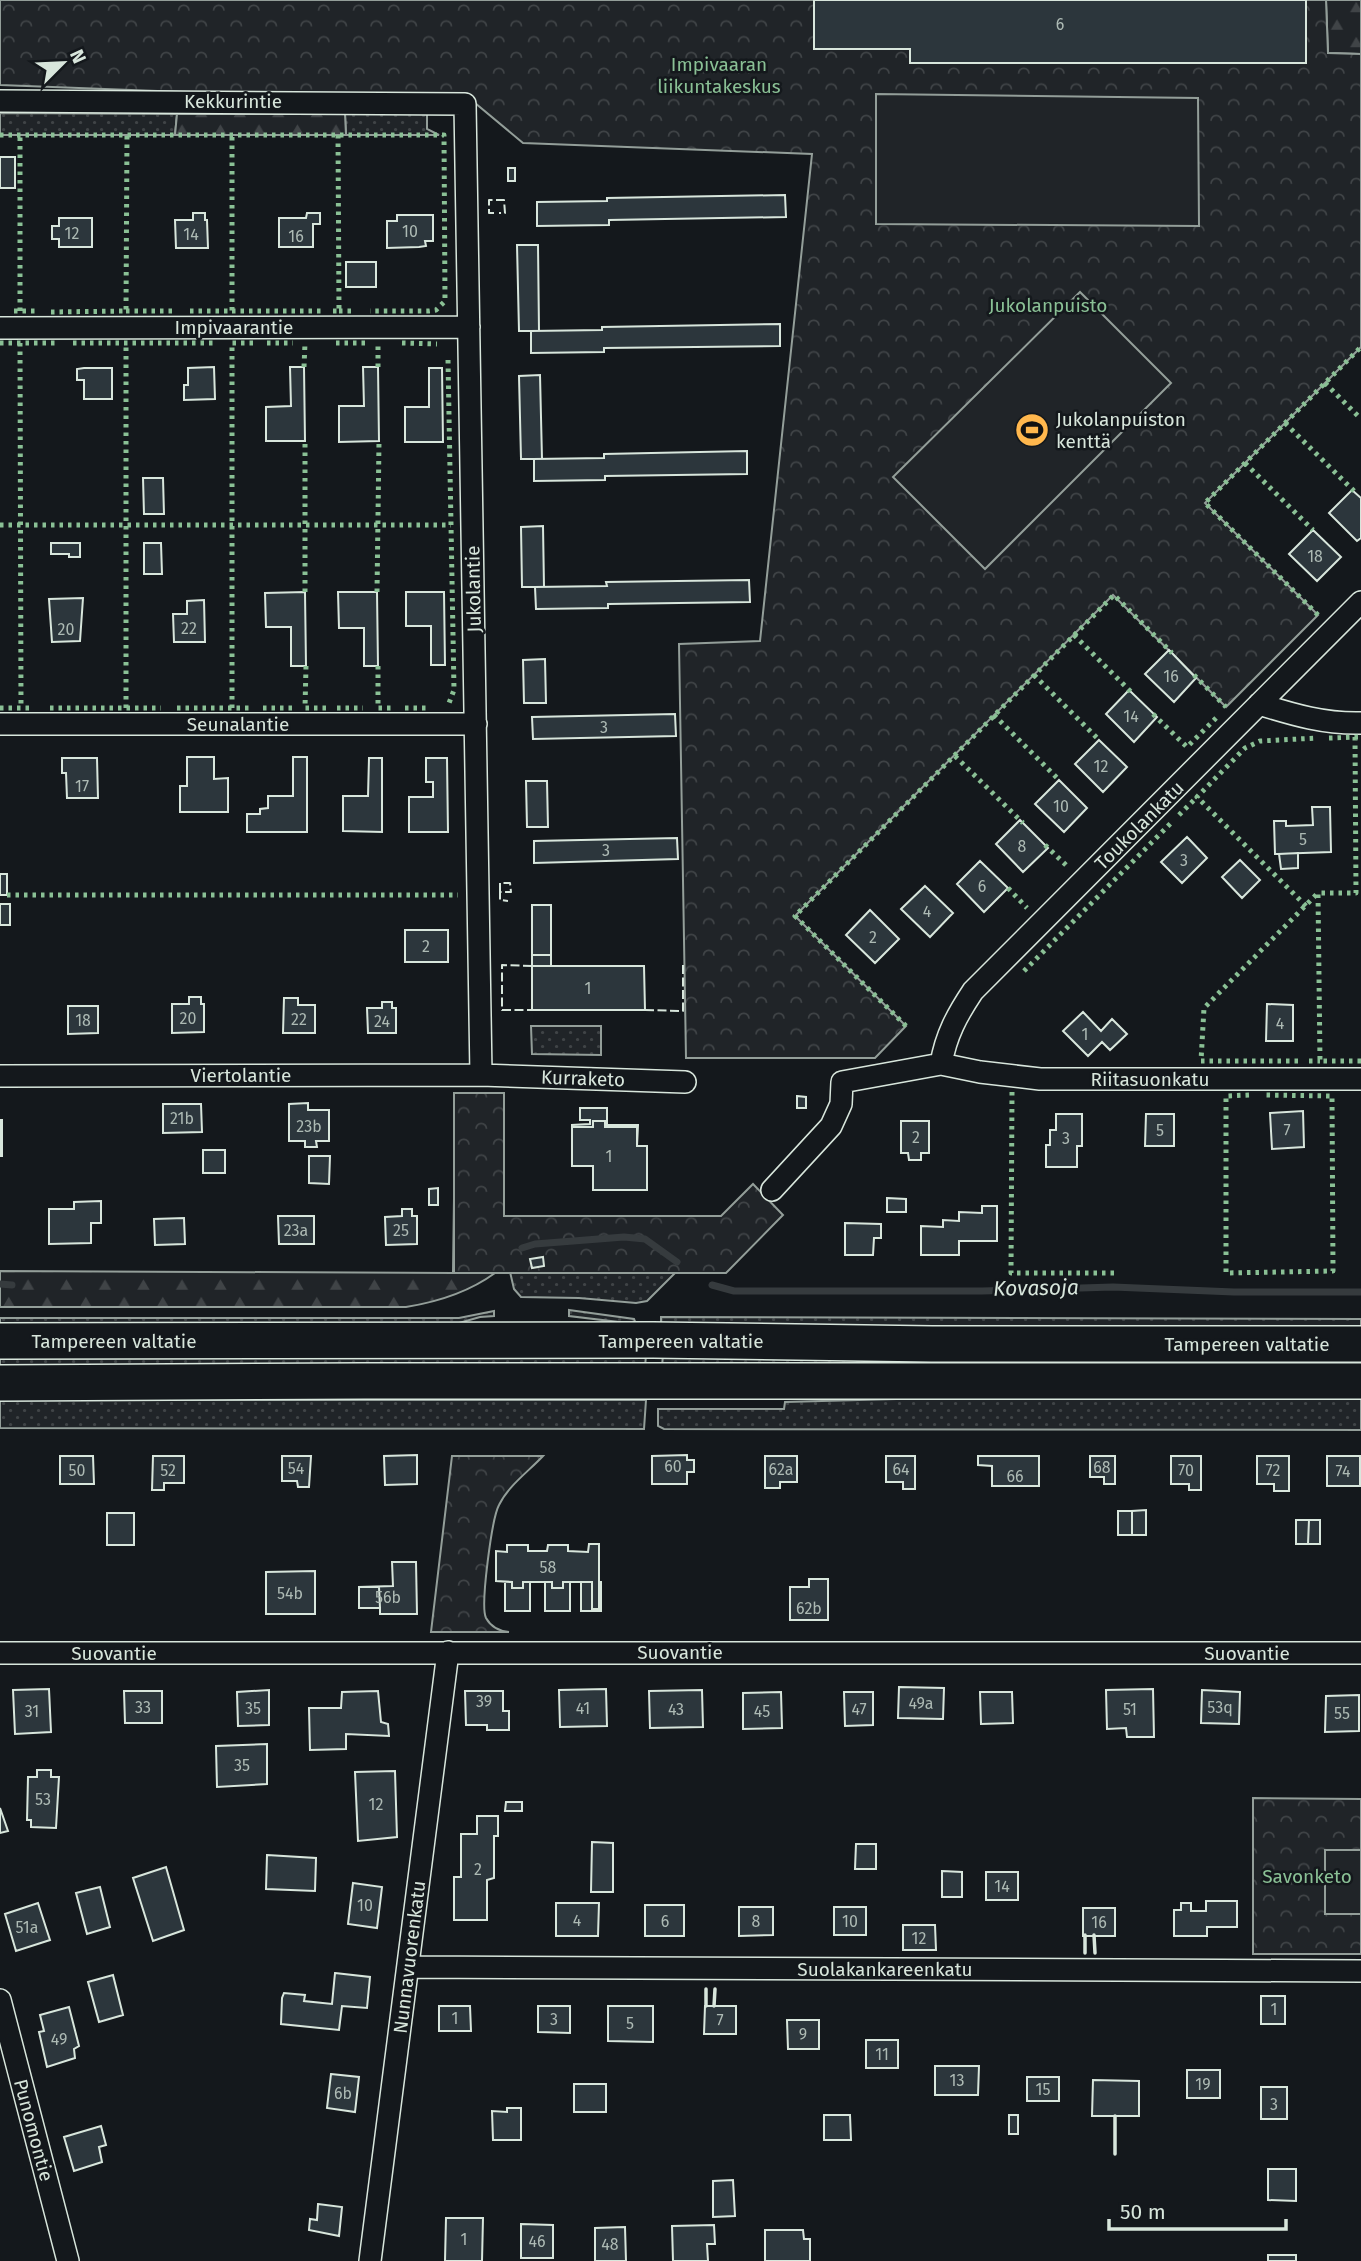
<svg xmlns="http://www.w3.org/2000/svg" width="1361" height="2261" font-family="'Fira Sans',sans-serif">
  <style>
    .grass { fill: url(#grass-dots); stroke: #939e99; stroke-width: 2 }
    .forest { fill: url(#forest-firs); stroke: #939e99; stroke-width: 2 }
    .park { fill: url(#park-crowns); stroke: #939e99; stroke-width: 2 }
    .pitch { fill: #202428; stroke: #939e99; stroke-width: 2 }
    .lines { fill: none; stroke-linecap: round; stroke-linejoin: round }
    .stream { stroke: #363b3e; stroke-width: 7 }
    .building { fill: #2c363c; stroke: #d8e6dc; stroke-width: 2 }
    .minor-casing { stroke: #d8e6dc; stroke-width: 24 }
    .trunk-casing { stroke: #d8e6dc; stroke-width: 38 }
    .minor { stroke: #14181c; stroke-width: 21 }
    .trunk { stroke: #14181c; stroke-width: 35 }
    .hedge { stroke: #8ac095; stroke-width: 5; stroke-dasharray: 3.5 5; stroke-linecap: butt }
    .fence { stroke: #d8e6dc; stroke-width: 2; stroke-dasharray: 9 3.5; stroke-linecap: butt }
    .wall { stroke: #d8e6dc; stroke-width: 3.5 }
    .labels { text-anchor: middle; stroke-width: 5; stroke-linejoin: round; paint-order: stroke }
    .number-label { font-size: 16px; fill: #adbab4 }
    .park-label { font-size: 19px; fill: #8ac095; stroke: #14181c }
    .street-label { font-size: 19px; fill: #d8e6dc; stroke: #14181c }
    .poi-label { font-size: 19px; fill: #d8e6dc; stroke: #14181c; text-anchor: start }
    .water-label { font-size: 21px; font-style: italic; fill: #d8e6dc; stroke: #14181c }
  </style>
  <defs>
    <pattern id="grass-dots" width="8" height="8" patternUnits="userSpaceOnUse" patternTransform="scale(1.75)"><rect width="8" height="8" fill="#202428"/><path d="M2 2h.1M6 6h.1" fill="none" stroke="#404447" stroke-width="1.8" stroke-linecap="round"/></pattern>
    <pattern id="forest-firs" width="22" height="20" patternUnits="userSpaceOnUse" patternTransform="scale(1.75)"><rect width="22" height="20" fill="#202428"/><path d="M5 1l3.5 6h-7zM16 11l3.5 6h-7z" fill="#404447"/></pattern>
    <pattern id="park-crowns" width="20" height="18" patternUnits="userSpaceOnUse" patternTransform="scale(1.75)"><rect width="20" height="18" fill="#202428"/><path d="M2 6a3 3 0 1 1 6 0M12 15a3 3 0 1 1 6 0" fill="none" stroke="#404447"/></pattern>
  </defs>
  <rect width="100%" height="100%" fill="#14181c"/>
  <path class="grass" d="M0 113 177 114 175 135H0Z
    M345 114H427V129L439 135H346Z
    M531 1026H601V1055L532 1054Z
    M504 1093V1216H721L716 1232 647 1301 636 1303 579 1298 521 1297 514 1289 500 1229Z
    M569 1310 634 1319 636 1324 569 1316Z
    M494 1311V1316L480 1317 445 1327 0 1326V1318H459Z
    M661 1317 1361 1319V1328H977L661 1323Z
    M0 1355H646L645 1367H0Z
    M663 1355H1361V1366H662Z
    M1083 1394 1361 1395V1430L664 1429 658 1426V1409H784L785 1402Z
    M0 1400H646L644 1429 0 1428Z"/>
  <path class="forest" d="M1326 0H1361V54L1328 53Z
    M177 114H345L346 135H175Z
    M454 1198 495 1273C469 1292 437 1302 406 1307H0V1271L453 1273Z"/>
  <path class="park" d="M0 0H1326L1328 53 1361 54V347L1205 503 1318 615 1226 707 1113 595 795 916 906 1026 875 1058H686L679 644 760 641 812 154 523 143 475 103 0 85Z
    M454 1093H504V1216H721L753 1184 783 1215 726 1273H454Z
    M452 1456H543C529 1471 508 1486 499 1505 492 1518 480 1606 486 1618 491 1627 499 1631 509 1632H431Z
    M1253 1798 1361 1799V1954H1253Z"/>
  <path class="pitch" d="M876 94 1198 98 1199 226 876 224Z
    M1080 292 1171 383 985 569 893 477Z
    M1325 1850H1361V1914H1325Z"/>
  <g class="lines">
    <path class="stream" d="M522 1248 535 1244 624 1237 645 1239 677 1262
      M0 1284 12 1285
      M712 1285 734 1291H982L1113 1287 1234 1292H1361"/>
  </g>
  <path class="building" d="M814 0H1306V63H910V49H814Z
    M0 157H15V188H0Z
    M508 168H515V181H508Z
    M785 195 786 217 609 220V225L537 226V202L607 201V198Z
    M193 213H205V220H207L208 248H176L175 220H193Z
    M307 213H320V224H313V247H279V218H306Z
    M397 215H433V241H425L426 246 419 247 387 248V221H397Z
    M59 218H92V247H59V239H52V226H59Z
    M517 245H538L539 331H519Z
    M346 262H376V287H346Z
    M780 324V346L604 348V352L531 353V331L602 330V327Z
    M214 367 215 399 184 400V385H188V368Z
    M290 367H304L305 441H266V407L291 406Z
    M363 367H378L379 441 339 442V406H364Z
    M84 368H112V399H84V380H77V369Z
    M429 368H442L443 442H405V407H429Z
    M540 375 542 459H521L519 376Z
    M747 451V474L605 476V480L534 481V459L604 458V454Z
    M143 478H163L164 514H144Z
    M1352 490 1361 498V538L1357 541 1329 513Z
    M543 526 544 587H522L521 527Z
    M1313 530 1341 557 1317 581 1289 554Z
    M51 543H80V557H69V554H51Z
    M144 543H161L162 574H144Z
    M749 580 750 602 608 604V608L536 609 535 587 607 586 606 582Z
    M305 592 306 666H291V627H266L265 593Z
    M338 592H377L378 666H364V628H339Z
    M406 592H444L445 665H431V626H406Z
    M83 598 80 641 52 642 49 599Z
    M204 600 205 642H174L173 614H187V601Z
    M1169 650 1196 678 1174 702 1145 674Z
    M545 659 546 703H524L523 660Z
    M1129 690 1157 717 1134 742 1106 714Z
    M675 714 676 736 533 739 532 717Z
    M1099 740 1127 767 1103 792 1075 764Z
    M187 757H214V779L228 778V812H180V786H187Z
    M293 757H307V832H247V814H260V809L268 808V796H293Z
    M62 758H97L98 798H67L66 773H62Z
    M369 758H382V832L343 831V796H368Z
    M426 758H447L448 832H409V797H433V782H426Z
    M1059 780 1087 808 1064 832 1035 804Z
    M526 781H547L548 827H527Z
    M1312 807H1330L1331 852 1275 854 1274 821H1286V826L1313 825Z
    M1020 820 1048 848 1023 872 996 844Z
    M1187 837 1207 858 1182 883 1161 862Z
    M677 838 678 859 534 863V841Z
    M1298 853V868L1281 869 1279 854Z
    M1240 860 1260 880 1242 898 1222 877Z
    M980 861 1008 888 984 912 957 884Z
    M0 874H7V895H0Z
    M925 886 953 913 930 937 901 909Z
    M0 904H10V925H0Z
    M532 905H551V966H532Z
    M870 910 899 939 875 963 846 935Z
    M405 930H448V962H405Z
    M532 955H551V966H532Z
    M532 966H644L645 1010H532Z
    M189 997H201V1004H204V1032L172 1033V1004H189Z
    M284 998H298V1005H315V1033H283Z
    M382 1002H392V1008H396V1033H368L367 1008H382Z
    M1267 1004 1293 1005V1041H1266Z
    M68 1006H98V1033L68 1034Z
    M1083 1012 1101 1031 1112 1019 1127 1034 1110 1050 1102 1042 1088 1056 1063 1031Z
    M797 1096 806 1097V1108H797Z
    M308 1103V1110H329V1141H316L317 1147H305V1141H289V1104Z
    M163 1104H201L202 1132 163 1133Z
    M580 1108H607V1125H638L637 1146V1127H605V1121H593V1127H572V1125L590 1124V1120H580Z
    M1303 1111 1304 1147 1272 1149 1270 1113Z
    M1056 1114H1082V1146H1077V1167H1046V1145H1050V1130H1056Z
    M1146 1114H1174V1146H1145Z
    M0 1120H2V1156H0Z
    M593 1121H605V1127H637V1146H647V1190H593V1166H572V1127H593Z
    M901 1121H929V1153H921V1160H909L908 1153H901Z
    M203 1150H225V1173H203Z
    M309 1156H330L329 1184 309 1183Z
    M438 1188V1205H429V1189Z
    M887 1198 906 1199V1212H887Z
    M101 1201V1223H91V1243L49 1244V1209H74V1202Z
    M982 1206H997V1241H959V1255H921V1226L943 1227V1220L959 1221V1212L982 1213Z
    M402 1209H412V1216H417V1244L386 1245 385 1217 402 1216Z
    M278 1216H314V1244H279Z
    M184 1218 185 1244 155 1245 154 1219Z
    M845 1223 881 1224V1238H874L873 1255H845Z
    M543 1257 544 1266 532 1268 530 1259Z
    M417 1455V1484L385 1485 384 1456Z
    M687 1455V1460H694V1472H687V1484H652V1456Z
    M60 1456H93L94 1484H60Z
    M153 1456H184V1483H164V1490H152Z
    M282 1456H311L309 1487H298L297 1481H282Z
    M765 1456H797V1482H780V1488H765Z
    M886 1456H915V1489H903V1482H886Z
    M978 1456H1039V1486H992V1466L978 1465Z
    M1090 1456H1115V1484H1104V1477H1090Z
    M1171 1456H1201V1490H1189V1484H1171Z
    M1257 1456H1289V1491H1274V1484H1257Z
    M1327 1456H1360V1486H1327Z
    M1146 1510V1535H1132V1511Z
    M1118 1511H1132V1535H1118Z
    M107 1513H134V1545H107Z
    M1296 1520H1309L1308 1544H1296Z
    M1309 1520H1320V1544H1308Z
    M589 1544H599V1609H592V1582H563V1588H552V1582H523V1588H512V1582L496 1581V1551L507 1552V1545H528V1551H547L548 1545H568V1551L588 1552Z
    M392 1562H416L417 1614H380V1608H359V1587L393 1586Z
    M315 1571V1614H266V1572Z
    M809 1579H828V1620H790V1587H809Z
    M505 1582H512V1588H523V1582H530V1611H505Z
    M545 1582H552V1588H563V1582H570V1611H545Z
    M581 1582H592V1609H599V1582H601V1611H581Z
    M359 1587H379L380 1608H359Z
    M899 1687 944 1688 943 1719 898 1718Z
    M49 1689 51 1732 15 1734 13 1690Z
    M606 1689 607 1726 560 1727 559 1690Z
    M1153 1689 1154 1737H1127L1126 1728 1107 1729 1106 1690Z
    M269 1690V1725L238 1726 237 1692Z
    M702 1690 703 1727 650 1728 649 1691Z
    M1202 1690 1240 1692 1239 1724 1201 1723Z
    M124 1691H162V1723H125Z
    M378 1691 381 1722 388 1724 389 1736 346 1734V1749L310 1750 309 1708H341L342 1692Z
    M465 1691H503V1711H509V1730H487V1725H466Z
    M781 1692 782 1728 743 1729V1693Z
    M844 1692H873V1725L845 1726Z
    M980 1692H1012L1013 1723 981 1724Z
    M1359 1695V1731L1325 1732 1326 1696Z
    M267 1744V1784L217 1787 216 1746Z
    M37 1770H51V1777H59L56 1828 31 1827V1820H27L28 1777H37Z
    M395 1771 397 1837 358 1841 355 1772Z
    M506 1802H522V1811H505Z
    M0 1808 8 1831 0 1833Z
    M477 1816H498V1836H494V1878L487 1880V1920H454V1877H461V1834H477Z
    M592 1842 613 1843V1892H591Z
    M856 1844H876V1869H855Z
    M267 1855 316 1858 315 1891 266 1889Z
    M166 1867 184 1930 153 1941 133 1878Z
    M942 1871 962 1872V1897H942Z
    M986 1872H1018V1900H986Z
    M353 1883 382 1887 377 1928 348 1924Z
    M100 1887 110 1927 87 1934 76 1893Z
    M1206 1901H1237V1927H1207V1936H1174V1910H1181V1903H1191V1911H1206Z
    M38 1903 50 1940 16 1951 5 1914Z
    M556 1903H599L598 1936H556Z
    M645 1905H684V1936H645Z
    M739 1907H773V1935L739 1936Z
    M834 1907H866V1935H834Z
    M1083 1908H1115V1936H1083Z
    M903 1925H935L936 1950H903Z
    M335 1973 370 1977 367 2008 342 2006 339 2030 281 2024 282 1998 284 1993 305 1995 304 2001 332 2004Z
    M113 1975 123 2015 99 2022 88 1982Z
    M1261 1996H1285V2024H1261Z
    M439 2006H470L471 2031H439Z
    M538 2006H570V2033L538 2032Z
    M608 2006H653V2042L608 2041Z
    M705 2006H736V2034H704Z
    M69 2007 79 2046 74 2049 75 2058 47 2067 39 2032 44 2031 40 2015Z
    M787 2020H819V2049H788Z
    M866 2040H898V2068H866Z
    M935 2066H979L978 2095H935Z
    M1187 2070H1220V2098H1187Z
    M331 2074 359 2077 355 2112 327 2108Z
    M1027 2077H1059V2101H1027Z
    M1093 2080 1139 2081V2116H1092Z
    M574 2084H606V2112H574Z
    M1261 2087H1287V2119H1261Z
    M507 2108H521V2140H493L492 2111 507 2112Z
    M824 2115H850L851 2140H824Z
    M1009 2115H1018V2134H1009Z
    M101 2126 106 2145 99 2147 102 2162 74 2171 64 2137Z
    M1268 2169H1296V2201L1268 2200Z
    M733 2180 735 2216 713 2217V2181Z
    M318 2204 342 2207 339 2236 309 2230 310 2219 317 2220Z
    M446 2218H483L482 2261H445Z
    M521 2224 553 2225V2258H521Z
    M714 2225 715 2244H707L708 2261H673L672 2226Z
    M625 2227 626 2261H595V2228Z
    M765 2230H803L804 2239H810V2261H765Z
    M1268 2255H1296V2261H1268Z"/>
  <g class="lines">
    <g class="minor-casing">
      <path id="minor" d="M0 101 465 104 481 1075
        M0 328 469 327
        M1259 704C1294 715 1325 724 1361 723
        M0 724H476
        M941 1064C946 1035 957 1015 973 991L1361 602
        M0 1076 481 1075 685 1082
        M772 1190 831 1126 841 1104 842 1082 941 1064 980 1072 1040 1079H1361
        M0 1653H1361
        M408 1967 1361 1971
        M0 2000 68 2261
        M370 2261 448 1652"/>
    </g>
    <g class="trunk-casing">
      <path id="trunk" d="M0 1341 653 1340 932 1344H1361
        M0 1383 364 1381H1361"/>
    </g>
    <use href="#minor" class="minor"/>
    <use href="#trunk" class="trunk"/>
    <path class="hedge" d="M0 135H444L445 301 436 310 429 311H370
      M14 311H37
      M20 311V135
      M126 311H177
      M190 311H232V135
      M232 311H321
      M333 311H339L338 135
      M339 311H352
      M51 312 126 311 127 135
      M0 343H57
      M20 343 21 708
      M73 343H216
      M267 343H293
      M336 343H366
      M402 343 437 344
      M448 360 454 690 449 703
      M304 367 305 343
      M378 367V343
      M1325 383 1361 419
      M1285 423 1354 491
      M1245 463 1313 530
      M0 525H451
      M305 592V441
      M377 592 379 441
      M1318 615 1205 503 1361 347
      M1074 635 1131 692
      M306 666 305 708H326
      M378 666V708H392
      M1034 675 1099 740
      M1194 675 1226 707
      M0 708H34
      M50 708H161
      M126 708V343
      M177 708H252
      M232 708V343H253
      M263 708H293
      M337 708H363
      M405 708H426
      M1153 714 1187 747 1218 716
      M994 715 1059 780
      M1355 737 1356 893H1318L1320 1061H1361
      M1329 738 1361 737
      M955 756 1023 823
      M1179 815 1197 797
      M1045 845 1068 867
      M1008 888 1027 908
      M7 895H458
      M1306 906 1197 797 1245 748 1260 741 1318 738
      M1024 971 1173 821
      M906 1026 795 916 1114 595 1172 653
      M1298 1061H1201L1204 1008 1318 893
      M1309 1061H1320
      M1012 1092 1011 1273H1118
      M1249 1095 1226 1096V1273L1333 1271 1332 1096 1262 1095"/>
    <path class="fence" d="M494 213H489V200H504L505 213H499
      M500 892V883H510L511 892H500V900L508 901
      M532 966 502 965V1010H532
      M645 1010 683 1011V965"/>
    <path class="wall" d="M1094 1935 1095 1953
      M1085 1953V1935
      M706 1989V2006
      M714 2006 715 1989
      M1115 2154V2116"/>
  </g>
  <defs>
    <g id="stadium-disc" transform="scale(1.75)"><circle r="9.5" fill="#ffb74d" stroke="#14181c"/><path d="M0-5a6.5 5 0 1 0 0 10a6.5 5 0 1 0 0-10ZM-3.5-1.8h7v3.6h-7Z" fill="#111"/></g>
  </defs>
  <g fill-rule="evenodd">
    <use href="#stadium-disc" x="1032" y="430"/>
  </g>
  <g class="labels">
    <g class="number-label">
      <text x="1060" y="30">6</text>
      <text x="410" y="237">10</text>
      <text x="72" y="239">12</text>
      <text x="191" y="240">14</text>
      <text x="296" y="242">16</text>
      <text x="1315" y="562">18</text>
      <text x="189" y="634">22</text>
      <text x="66" y="635">20</text>
      <text x="1171" y="682">16</text>
      <text x="1131" y="722">14</text>
      <text x="604" y="733">3</text>
      <text x="1101" y="772">12</text>
      <text x="82" y="792">17</text>
      <text x="1061" y="812">10</text>
      <text x="1303" y="845">5</text>
      <text x="1022" y="852">8</text>
      <text x="606" y="856">3</text>
      <text x="1184" y="866">3</text>
      <text x="982" y="892">6</text>
      <text x="927" y="917">4</text>
      <text x="873" y="943">2</text>
      <text x="426" y="952">2</text>
      <text x="588" y="994">1</text>
      <text x="188" y="1024">20</text>
      <text x="299" y="1025">22</text>
      <text x="83" y="1026">18</text>
      <text x="382" y="1027">24</text>
      <text x="1280" y="1029">4</text>
      <text x="1085" y="1040">1</text>
      <text x="182" y="1124">21b</text>
      <text x="309" y="1132">23b</text>
      <text x="1160" y="1136">5</text>
      <text x="1287" y="1136">7</text>
      <text x="916" y="1143">2</text>
      <text x="1066" y="1144">3</text>
      <text x="609" y="1162">1</text>
      <text x="296" y="1236">23a</text>
      <text x="401" y="1236">25</text>
      <text x="673" y="1472">60</text>
      <text x="1102" y="1473">68</text>
      <text x="296" y="1474">54</text>
      <text x="781" y="1475">62a</text>
      <text x="901" y="1475">64</text>
      <text x="77" y="1476">50</text>
      <text x="168" y="1476">52</text>
      <text x="1186" y="1476">70</text>
      <text x="1273" y="1476">72</text>
      <text x="1343" y="1477">74</text>
      <text x="1015" y="1482">66</text>
      <text x="548" y="1573">58</text>
      <text x="290" y="1599">54b</text>
      <text x="388" y="1603">56b</text>
      <text x="809" y="1614">62b</text>
      <text x="484" y="1707">39</text>
      <text x="921" y="1709">49a</text>
      <text x="143" y="1713">33</text>
      <text x="1220" y="1713">53q</text>
      <text x="253" y="1714">35</text>
      <text x="583" y="1714">41</text>
      <text x="676" y="1715">43</text>
      <text x="859" y="1715">47</text>
      <text x="1130" y="1715">51</text>
      <text x="32" y="1717">31</text>
      <text x="762" y="1717">45</text>
      <text x="1342" y="1719">55</text>
      <text x="242" y="1771">35</text>
      <text x="43" y="1805">53</text>
      <text x="376" y="1810">12</text>
      <text x="478" y="1875">2</text>
      <text x="1002" y="1892">14</text>
      <text x="365" y="1911">10</text>
      <text x="577" y="1926">4</text>
      <text x="665" y="1927">6</text>
      <text x="756" y="1927">8</text>
      <text x="850" y="1927">10</text>
      <text x="1099" y="1928">16</text>
      <text x="27" y="1933">51a</text>
      <text x="919" y="1944">12</text>
      <text x="1274" y="2015">1</text>
      <text x="455" y="2024">1</text>
      <text x="554" y="2025">3</text>
      <text x="720" y="2026">7</text>
      <text x="630" y="2029">5</text>
      <text x="803" y="2040">9</text>
      <text x="59" y="2045">49</text>
      <text x="882" y="2060">11</text>
      <text x="957" y="2086">13</text>
      <text x="1203" y="2090">19</text>
      <text x="1043" y="2095">15</text>
      <text x="343" y="2099">6b</text>
      <text x="1274" y="2110">3</text>
      <text x="464" y="2245">1</text>
      <text x="537" y="2247">46</text>
      <text x="610" y="2250">48</text>
    </g>
    <g class="park-label">
      <text x="719" y="71">Impivaaran<tspan x="719" dy="22">liikuntakeskus</tspan></text>
      <text x="1048" y="312">Jukolanpuisto</text>
      <text x="1307" y="1883">Savonketo</text>
    </g>
    <g class="street-label">
      <text x="233" y="108">Kekkurintie</text>
      <text x="234" y="334">Impivaarantie</text>
      <text transform="translate(473 589) rotate(-91)" y="7">Jukolantie</text>
      <text x="238" y="731">Seunalantie</text>
      <text transform="translate(1139 825) rotate(-45)" y="7">Toukolankatu</text>
      <text x="241" y="1082">Viertolantie</text>
      <text transform="translate(583 1078) rotate(2)" y="7">Kurraketo</text>
      <text x="1150" y="1086">Riitasuonkatu</text>
      <text x="114" y="1348">Tampereen valtatie</text>
      <text x="681" y="1348">Tampereen valtatie</text>
      <text x="1247" y="1351">Tampereen valtatie</text>
      <text x="680" y="1659">Suovantie</text>
      <text x="114" y="1660">Suovantie</text>
      <text x="1247" y="1660">Suovantie</text>
      <text transform="translate(409 1957) rotate(-83)" y="7">Nunnavuorenkatu</text>
      <text x="885" y="1976">Suolakankareenkatu</text>
      <text transform="translate(34 2130) rotate(75)" y="7">Punomontie</text>
    </g>
    <g class="poi-label">
      <text x="1056" y="426">Jukolanpuiston<tspan x="1056" dy="22">kenttä</tspan></text>
    </g>
    <g class="water-label">
      <text transform="translate(1036 1288) rotate(-1)" y="7">Kovasoja</text>
    </g>
  </g>
  <g transform="translate(63 63) rotate(66)" stroke="#14181c" stroke-width="5" paint-order="stroke">
  <path d="M0-5L12 26L0 18L-12 26Z" fill="#d8e6dc"/>
  <text y="-10" font-size="19" font-weight="bold" text-anchor="middle" fill="#d8e6dc">N</text>
  </g>
  <path d="M1109 2219v10h177v-10" fill="none" stroke="#d8e6dc" stroke-width="3.5"/>
  <text x="1120" y="2219" font-size="21" fill="#d8e6dc" stroke="#14181c" stroke-width="5" paint-order="stroke">50 m</text>
</svg>
